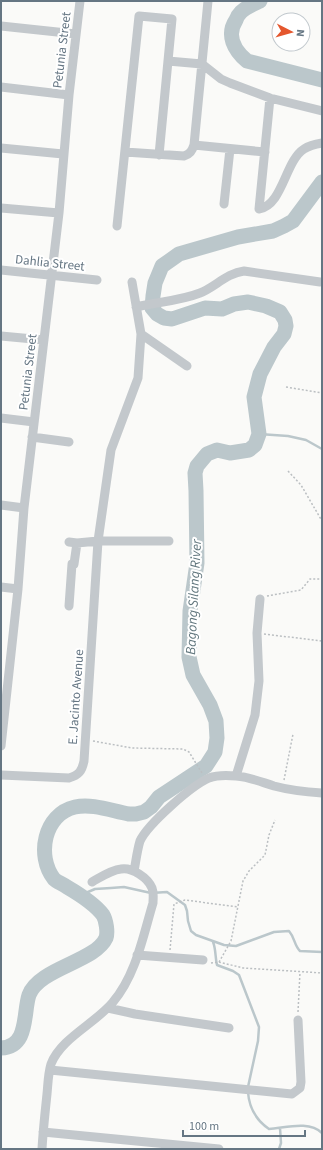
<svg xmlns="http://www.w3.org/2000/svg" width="323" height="1150" font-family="'Source Sans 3',sans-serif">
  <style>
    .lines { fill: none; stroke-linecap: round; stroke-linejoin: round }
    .stream { stroke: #bbc7cb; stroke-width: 2.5 }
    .river { stroke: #bbc7cb; stroke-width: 15 }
    .path { stroke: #bbbfc2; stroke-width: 1.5; stroke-dasharray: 2 2; stroke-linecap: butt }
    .street { stroke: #c3c8cc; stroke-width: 9 }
    .labels { text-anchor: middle; stroke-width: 4; stroke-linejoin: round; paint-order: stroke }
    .street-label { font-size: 13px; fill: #657683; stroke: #fff }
    .water-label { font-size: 14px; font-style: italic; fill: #60757c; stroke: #fff }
  </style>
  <rect width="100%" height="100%" fill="#fafaf8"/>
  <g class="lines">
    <path class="stream" d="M259 434 288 436 306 440 322 449
      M81 895 95 889 111 888 124 887 151 893 167 892 185 905 187 911 188 921 191 931 196 935 224 945 236 946 274 932 289 931C295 938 294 945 300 951L322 952
      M213 942C216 949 215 957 217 965L233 971 239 975 259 1027 258 1041 248 1087
      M248 1092C249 1107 256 1120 269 1129 285 1128 309 1120 322 1133
      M279 1149 281 1143 280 1128"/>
    <path class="river" d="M260 1C254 4 246 7 241 12 239 14 237 17 236 20 226 35 234 50 247 61L322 80
      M1 1048C29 1047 23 1013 29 995 39 968 95 962 106 938 108 932 106 920 103 915 94 903 79 894 67 887 63 884 57 882 54 879 36 856 44 814 75 807 92 803 112 811 129 814H136L144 812 151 807 159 797 206 766 215 752 217 738 216 721 210 705 193 675 189 657 190 611 197 563 196 491 195 473 197 466 207 454 217 450 230 453 249 450 255 445 259 434 254 397 260 374 274 347 284 334 286 326 285 320 280 312 266 306 248 302 234 304 222 309 205 308 172 319 164 318 157 314 152 308 153 296 155 283 162 266 179 254 238 237 273 231 284 226 293 221 322 182"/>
    <path class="path" d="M286 387 322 393
      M288 471 301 485 322 521
      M267 596 301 590 310 579H322
      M264 634 322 641
      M93 741 132 748 183 749 189 752 202 773
      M284 780 293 734
      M170 950 174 904 185 900 238 907
      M219 962 231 941 243 881 249 871 265 855 269 835 275 820
      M211 963 219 962 243 968 322 973
      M298 1012 300 972"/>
    <path class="street" d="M1 26 76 34
      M168 61 202 64 221 79 230 83 270 98 322 111
      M1 87 69 95
      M270 98 259 209C283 205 285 161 304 149 310 145 316 144 322 143
      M194 145 265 152
      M1 148 63 154
      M125 152 184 156C190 154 192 151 194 145L208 1
      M224 204 230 149
      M1 208 59 213
      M117 226 139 16 172 19 159 155
      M1 270 97 280
      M132 282 141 334 187 366
      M136 307C156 302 180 301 200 293 215 287 227 273 244 271L320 282
      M1 336 44 340
      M1 418 34 422
      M32 437 69 442
      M1 505 24 508
      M69 542 77 543 98 541H169
      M1 587 18 589
      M69 606 72 564H74L77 543
      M1 746 18 589 24 508 59 213 69 95 80 1
      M1 775 69 778C79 775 82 771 84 761L98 541 111 450 138 378 141 334
      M236 776 255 715 259 681 257 633 260 599
      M134 871C136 861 137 851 140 841 148 824 191 786 209 778 217 775 227 775 236 776 250 777 261 782 274 786 289 790 306 792 322 793
      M137 955 203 960
      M108 1008 135 1014 229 1028
      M50 1070 292 1094 300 1088 301 1082 298 1020
      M43 1132 219 1149
      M42 1149C43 1131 45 1113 47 1094 48 1084 48 1074 51 1064 61 1038 96 1023 113 1002 136 975 143 936 153 903 153 898 154 893 152 888 148 878 132 867 121 869 111 870 101 877 92 882"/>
  </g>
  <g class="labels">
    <g class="street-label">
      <text transform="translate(61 50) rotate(-83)" y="5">Petunia Street</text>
      <text transform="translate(50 262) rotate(6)" y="5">Dahlia Street</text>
      <text transform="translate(27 372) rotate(-83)" y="5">Petunia Street</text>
      <text transform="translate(75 697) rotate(-86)" y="5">E. Jacinto Avenue</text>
    </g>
    <g class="water-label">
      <text transform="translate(193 597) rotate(-87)" y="5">Bagong Silang River</text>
    </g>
  </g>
  <rect width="323" height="1150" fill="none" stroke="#657683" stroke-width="4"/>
  <g transform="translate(291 32) rotate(96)"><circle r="19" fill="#ffffff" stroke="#c1c8cd"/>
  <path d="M0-3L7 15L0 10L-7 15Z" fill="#e4572e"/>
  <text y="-6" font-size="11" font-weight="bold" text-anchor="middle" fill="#657683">N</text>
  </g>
  <path d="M183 1130v6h122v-6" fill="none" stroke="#657683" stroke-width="2"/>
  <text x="189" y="1130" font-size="12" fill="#657683" stroke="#ffffff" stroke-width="3" paint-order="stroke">100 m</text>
</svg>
